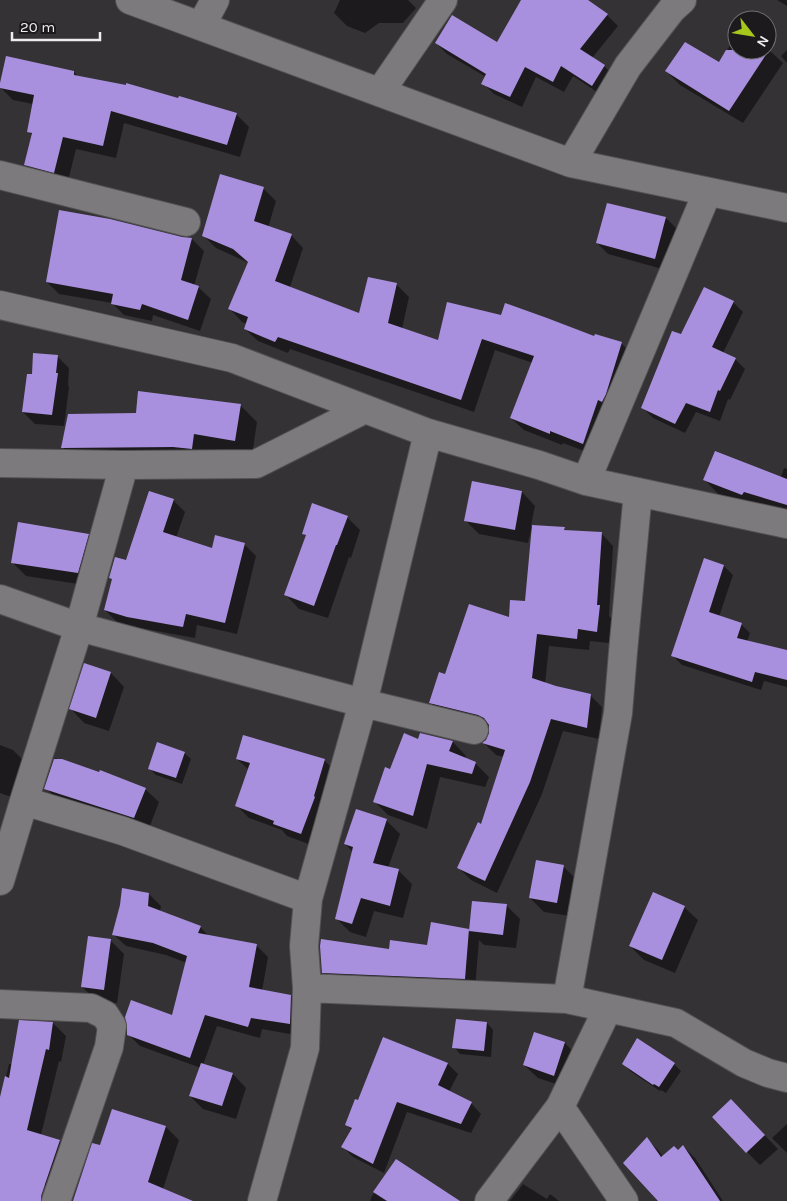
<svg xmlns="http://www.w3.org/2000/svg" width="787" height="1201" font-family="Karla,sans-serif">
  <style>
    .shadow { fill: #0007 }
    .building { fill: #a990de }
    .lines { fill: none; stroke-linecap: round; stroke-linejoin: round }
    .street-casing { stroke: #535153; stroke-width: 30 }
    .street { stroke: #7d7a7e; stroke-width: 28 }
  </style>
  <rect width="100%" height="100%" fill="#353236"/>
  <path class="shadow" d="M340 0H408L416 8 403 23H379L365 33 347 26 334 13Z
    M530 0H586L607 15 618 26 592 58 604 66 615 77 603 96 573 76 564 92 536 77 522 107 494 94 483 83 486 77 447 54 436 43H498Z
    M777 0H787V6Z
    M737 33V50H767V48L783 63 743 123 680 85 666 71 719 64Z
    M787 50V63L781 56Z
    M74 72 78 77 236 114 249 127 240 157 124 123 116 158 76 149 67 185 38 177 25 165 33 136 28 131 33 104 13 100 0 87Z
    M263 188 276 201 268 228 291 235 303 248 290 287 360 314 396 284 409 297 402 329 439 342 448 304 621 343 634 356 595 455 563 443 562 445 524 430 511 418 533 363 495 350 474 412 290 349 288 353 258 341 245 329 247 324 242 322 230 309 249 263 216 248 203 235Z
    M666 218 677 229 666 270 608 254 597 243Z
    M182 238 192 239 204 251 194 286 199 288 211 299 200 331 153 315 152 321 124 315 112 303 59 294 47 282Z
    M733 302 743 312 723 353 735 359 745 369 730 400 728 399 720 421 696 412 685 433 653 418 643 408 682 336Z
    M57 356 69 368 68 385 69 387 64 426 35 424 23 412 33 375Z
    M240 405 257 422 252 456 210 450 208 465 79 464 63 448 137 415Z
    M784 468 787 469V513L756 508 718 494 705 480 781 477Z
    M522 492 535 506 531 526 564 529 567 531 601 533 613 546 609 616 612 619 609 643 590 641 589 650 549 646 545 684 590 695 602 707 599 739 563 731 542 794 497 893 471 880 459 868 482 825 504 757 496 755 484 743 490 733V726L443 715 431 703 445 676 510 619 526 602 533 530H531L528 543 479 534 465 520Z
    M173 500 185 512 176 538 213 550 244 544 256 556 237 634 197 625 195 638 140 628 117 622 105 610 113 580 110 578 127 562Z
    M347 517 360 530 351 558 349 557 328 618 299 609 286 595 307 537 303 533Z
    M88 535 101 548 91 586 26 576 12 562Z
    M724 566 733 575 719 617 741 624 750 633 747 642 787 652V687L764 681 761 690 682 665 673 656Z
    M85 664 111 673 124 687 109 731 84 723 71 709Z
    M421 734 453 742 466 756 465 759 475 763 489 777 485 787 440 777 427 829 388 815 374 801 390 771 419 741Z
    M0 745 13 750 27 764 11 797 0 793Z
    M184 753 191 759 182 784 156 775 149 768Z
    M55 758 145 789 159 802 148 831 59 802 46 788Z
    M237 759 325 761 337 773 314 846 287 836 282 830 249 818 236 805 249 770Z
    M386 820 400 834 388 868 399 871 412 884 403 918 374 911 366 937 350 932 337 919 353 852 345 844Z
    M563 866 577 880 570 916 544 912 530 898Z
    M149 894 161 906 160 912 200 927 210 937 256 945 268 957 262 991 291 996 302 1008 301 1036 262 1029 260 1038 217 1026 203 1065 233 1074 246 1088 236 1119 203 1109 190 1096 201 1068 140 1046 128 1034 173 1017 187 963 166 955 126 946 114 935Z
    M473 902 506 905 520 919 516 948 484 945 479 940 475 989 333 983 323 972 390 951 428 946 468 930 470 932Z
    M684 907 698 920 675 973 644 960 630 946Z
    M110 940 124 954 117 1003 96 1000 82 987Z
    M20 1022 53 1023 66 1036 61 1062 59 1061 41 1135 60 1141 72 1154 60 1190 21 1178 0 1157V1102L9 1064H13Z
    M487 1023 493 1030 491 1057 460 1054 454 1047Z
    M384 1039 448 1064 458 1074 449 1092 471 1103 481 1114 471 1133 407 1112 384 1173 353 1157 343 1147 352 1130 347 1125 359 1102Z
    M565 1043 578 1057 568 1088 538 1078 524 1065Z
    M624 1064H674L681 1071 666 1093 661 1090 660 1091 630 1071Z
    M744 1114 778 1149 760 1165 747 1152Z
    M787 1124V1153L772 1138Z
    M166 1127 179 1140 163 1189 190 1201H91L101 1147Z
    M647 1139 659 1151 663 1157 678 1151 683 1146 695 1158 723 1201H660Z
    M396 1160 450 1201H370L372 1196Z
    M523 1184 547 1199 550 1194 559 1201H510Z"/>
  <path class="building" d="M521 0H588L608 14 580 49 605 65 592 86 561 66 553 82 525 67 510 97 481 84 486 74 435 43 452 15 497 42Z
    M685 42 719 62 726 50H769L729 111 665 71Z
    M6 56 74 71V75L126 85V83L178 98 179 96 237 113 227 145 111 111 103 146 63 137 54 173 24 165 32 133 27 132 34 95 0 88V83Z
    M220 174 264 187 254 221 292 234 275 281 359 313 368 277 397 283 388 323 438 340 447 302 501 315 505 303 547 318 594 336 595 334 622 342 606 394 602 402 598 400 583 444 550 431V434L510 418 534 356 482 339 461 400 278 337 275 342 244 329 248 317 228 309 248 262 233 249 202 236Z
    M607 203 666 217 655 259 596 243Z
    M59 210 110 219 182 237 192 238 181 280 199 286 188 320 142 304 140 310 111 304 113 294 46 282Z
    M704 287 734 301 712 347 736 358 720 391 718 390 710 412 686 403 675 424 641 408 672 331 681 334Z
    M33 353 58 355 56 373H58L52 415 22 412 27 374H32Z
    M138 391 241 404 235 441 194 434 192 449 173 447 61 448 68 414 136 413Z
    M715 451 787 479V505L744 492 742 495 703 480Z
    M472 481 522 491 515 530 464 521Z
    M149 491 174 499 163 532 212 548 215 535 245 543 225 623 186 614 183 627 127 617 104 610 112 579 109 578 115 557 126 560Z
    M312 503 348 516 337 545H336L314 606 284 595 306 535 302 534Z
    M18 522 89 534 78 573 11 563Z
    M532 525 565 527 564 530 602 532 597 605H600L597 632 578 629 577 639 537 634 532 678 556 686 591 694 587 728 551 719 530 782 485 881 457 868 478 822 481 824 505 750 482 743 486 740 489 733V725L484 718 478 715 429 703 439 672 445 674 469 604 509 617 510 600 525 601Z
    M704 558 724 565 709 612 742 623 737 638 787 650V680L755 672 752 682 671 656Z
    M84 663 111 672 96 718 69 709Z
    M404 733 418 739 420 733 453 741 449 751 476 762 472 774 427 764 413 816 373 802 385 767 390 769Z
    M243 735 325 759 314 796 315 797 301 834 273 824 274 821 235 806 250 763 236 759Z
    M157 742 185 752 176 778 148 769Z
    M54 759H62L99 772 100 770 146 788 134 818 44 789Z
    M356 809 387 819 373 863 399 869 390 906 361 898 352 924 335 919 353 847 344 844Z
    M536 860 564 865 557 903 529 898Z
    M122 888 149 893 148 906 201 926 198 933 257 944 249 987 291 995 290 1024 251 1018 248 1027 205 1015 190 1058 127 1035V1028L125 1017 131 1000 172 1015 187 956 153 943 112 935 120 905Z
    M653 892 685 906 662 960 629 946Z
    M472 901 507 904 503 935 469 931Z
    M431 922 469 929 465 979 322 973 320 946 321 939 389 949 390 940 427 945Z
    M88 936 111 939 104 990 81 987Z
    M456 1019 487 1022 484 1051 452 1048Z
    M19 1020 53 1022 49 1050 46 1049 27 1130 60 1140 41 1196V1201H0V1097L5 1076 9 1078Z
    M534 1032 565 1042 554 1076 523 1065Z
    M383 1037 448 1063 438 1085 472 1102 461 1124 397 1102 373 1164 341 1147 352 1128 345 1125 355 1099 358 1100Z
    M637 1038 675 1063 659 1087 654 1084 653 1085 622 1064Z
    M201 1063 233 1073 222 1106 189 1096Z
    M731 1099 765 1135 746 1153 712 1117Z
    M112 1109 166 1126 148 1182 193 1201H73L92 1143 100 1145Z
    M647 1137 661 1157 674 1146 678 1150 683 1145 720 1201H658L623 1163Z
    M396 1159 460 1201H387L373 1192Z"/>
  <g class="lines">
    <g class="street-casing">
      <path id="street" d="M130 0 571 163 787 208
        M201 26 215 0
        M380 92 443 0
        M571 163 628 66 672 9 682 0
        M0 175 186 222
        M0 305 232 358 428 433 539 465 586 481 787 524
        M0 463 124 465 256 464 365 409
        M586 481 707 193
        M0 599 79 627 363 703 474 730
        M24 801 123 831 308 899
        M0 881 24 801 79 627 124 465
        M307 988 567 999 676 1023 744 1063 768 1073 787 1078
        M567 999 618 713 623 652 638 492
        M0 1004 91 1008 105 1015 112 1026 109 1047 56 1201
        M560 1107 624 1201
        M262 1201 305 1048 307 988 304 946 308 899 363 703 428 433
        M489 1201 560 1107 608 1008"/>
    </g>
    <use href="#street" class="street"/>
  </g>
  <g transform="translate(752 35) rotate(121)"><circle r="24" fill="#1c1a1c" stroke="#706e70"/>
  <path d="M0-4L9 19L0 12L-9 19Z" fill="#a8c71d"/>
  <text y="-8" font-size="14" font-weight="bold" text-anchor="middle" fill="#eeecee">N</text>
  </g>
  <path d="M12 32v8h88v-8" fill="none" stroke="#eeecee" stroke-width="2.5"/>
  <text x="20" y="32" font-size="15" fill="#eeecee" stroke="#1c1a1c" stroke-width="4" paint-order="stroke">20 m</text>
</svg>
